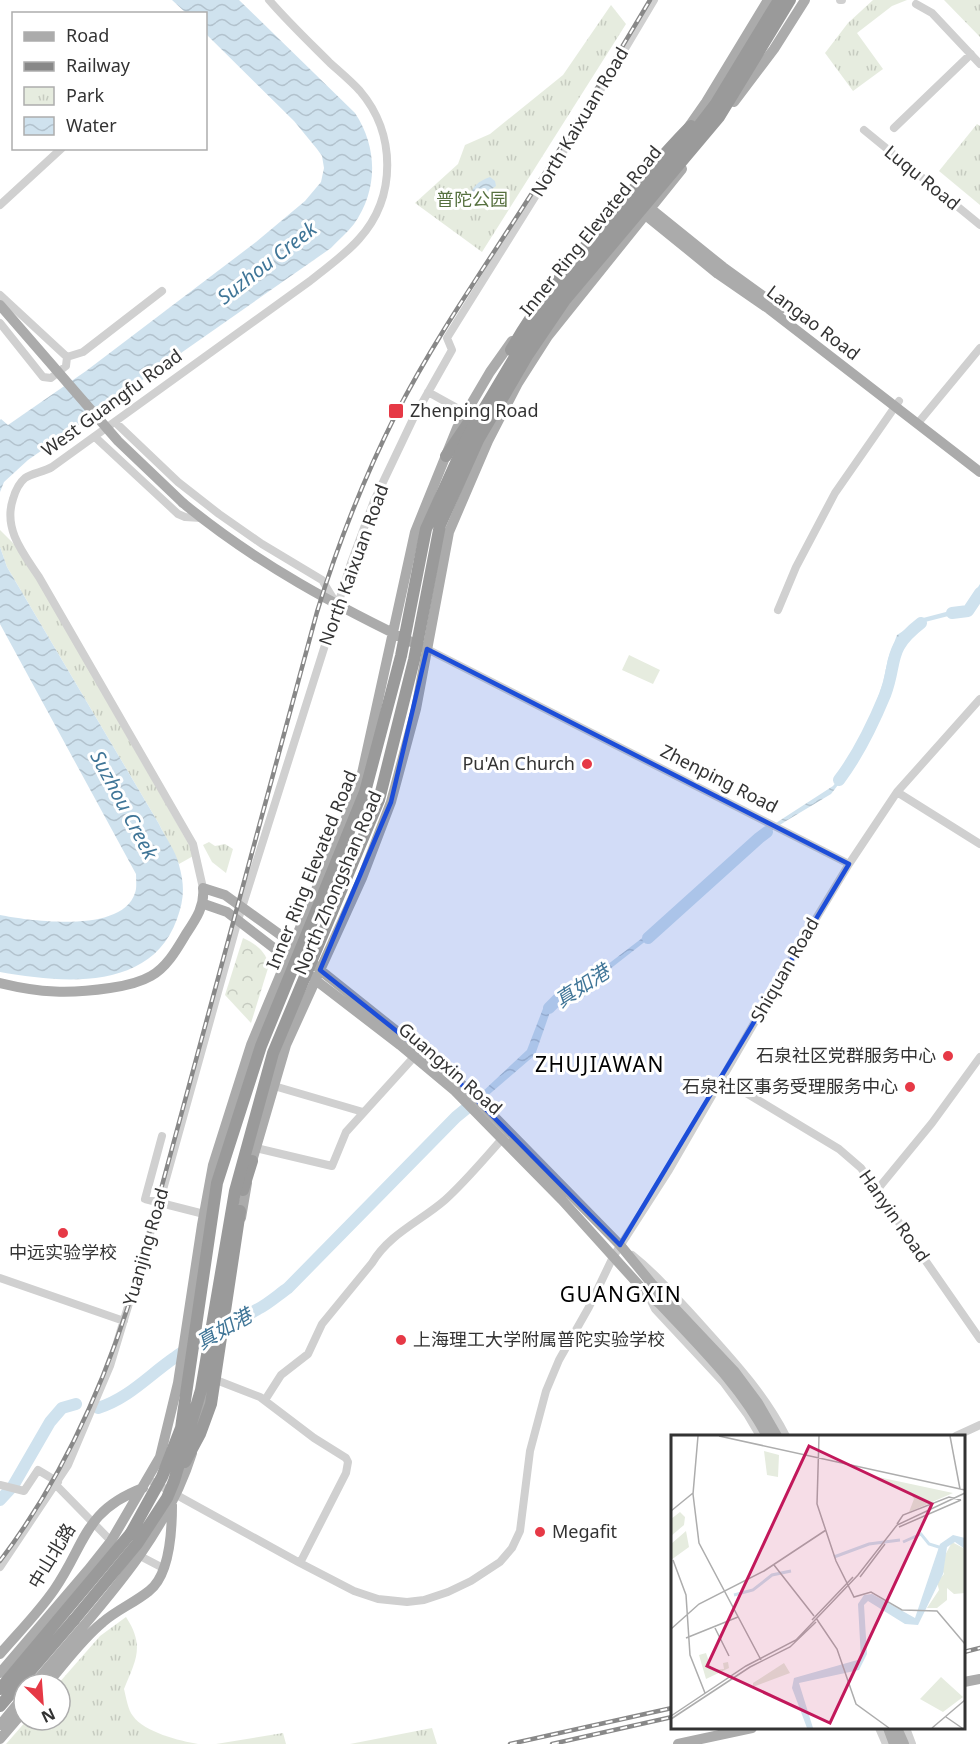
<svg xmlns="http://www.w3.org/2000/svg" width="980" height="1744" font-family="'Noto Sans','Noto Sans SC',sans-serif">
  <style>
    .forest { fill: url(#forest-crowns) }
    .park { fill: url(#park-tufts) }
    .garden { fill: #e6ecdf }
    .water { fill: url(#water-waves) }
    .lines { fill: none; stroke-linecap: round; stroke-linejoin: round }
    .river { stroke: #cfe2ee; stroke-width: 12 }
    .minor { stroke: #d0d0d0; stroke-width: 8 }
    .major { stroke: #ababab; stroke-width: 10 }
    .highway { stroke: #9a9a9a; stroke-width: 12 }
    .rail-casing { stroke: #888; stroke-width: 4.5 }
    .rail { stroke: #fff; stroke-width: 2; stroke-dasharray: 7; stroke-linecap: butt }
    .major-bridge { stroke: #ababab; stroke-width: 10 }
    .highway-bridge { stroke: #9a9a9a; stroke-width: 12 }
    .marked { fill: #1d4ed8; fill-opacity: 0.2; stroke: #1d4ed8; stroke-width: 4.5; stroke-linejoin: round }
    .poi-dot { fill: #e63946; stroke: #fff; stroke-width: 2 }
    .labels { text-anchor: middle; stroke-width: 6; stroke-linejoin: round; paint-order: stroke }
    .street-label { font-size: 18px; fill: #333; stroke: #fff }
    .park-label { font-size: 18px; fill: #56703f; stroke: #fff }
    .poi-label { font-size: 18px; fill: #333; stroke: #fff; text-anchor: start }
    .water-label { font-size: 20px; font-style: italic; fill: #3f7597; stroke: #fff }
    .quarter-label { font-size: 21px; letter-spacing: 1.5px; fill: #000; stroke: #fff }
    .inset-river { fill: none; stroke: #cfe2ee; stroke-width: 3 }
    .inset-road { fill: none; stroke: #adadad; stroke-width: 1.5 }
    .view { fill: #c2185b; fill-opacity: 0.15; stroke: #c2185b; stroke-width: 3 }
    .inset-edge { fill: none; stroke: #333; stroke-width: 3 }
  </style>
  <defs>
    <pattern id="forest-crowns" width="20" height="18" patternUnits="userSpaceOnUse" patternTransform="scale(1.5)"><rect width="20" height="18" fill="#e6ecdf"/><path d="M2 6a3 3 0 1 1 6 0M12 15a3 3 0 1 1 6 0" fill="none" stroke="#c6cbc0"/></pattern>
    <pattern id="park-tufts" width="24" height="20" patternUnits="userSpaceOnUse" patternTransform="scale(1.5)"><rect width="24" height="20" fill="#e6ecdf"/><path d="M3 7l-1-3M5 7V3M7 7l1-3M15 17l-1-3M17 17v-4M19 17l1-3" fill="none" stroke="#c6cbc0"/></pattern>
    <pattern id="water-waves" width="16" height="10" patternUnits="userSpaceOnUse" patternTransform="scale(1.5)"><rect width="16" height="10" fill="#cfe2ee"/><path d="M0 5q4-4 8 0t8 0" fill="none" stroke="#b2c2cd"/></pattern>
  </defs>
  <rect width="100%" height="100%" fill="#fff"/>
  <path class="forest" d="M243 938C256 944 265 951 269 965L251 1023 225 995Z"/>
  <path class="park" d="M873 0H907L892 6 857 33 883 69 853 91 825 53 848 23Z
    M944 0H980V37Z
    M611 5 626 24 482 252 415 203 458 164 465 145 490 134 563 75Z
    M977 124 980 126V205L939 171Z
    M0 530 20 550 195 855 179 864 159 824 7 567 0 547Z
    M209 842 215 846 225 844 233 849 226 873 212 862 203 845Z
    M126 1617C145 1646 136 1660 124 1689 126 1697 128 1710 133 1716 144 1732 180 1741 198 1744H6L27 1720H60V1684H58L100 1636Z
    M432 1728 437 1744H350Z
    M283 1733 286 1744H216Z"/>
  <path class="garden" d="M629 655 660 670 653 684 622 670Z"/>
  <path class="water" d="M172 0H239L355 113C378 148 378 190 354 224 347 233 338 240 331 248L28 460 4 482 0 492V420L1 419 8 425 86 371 256 242 305 201 321 182 324 168 322 156 317 149 294 121 206 34V14L186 13Z
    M490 177 495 181 496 186 480 198 470 200C470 187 479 181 490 177Z
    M0 547 7 567 159 824C165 837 176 851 179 865 185 886 184 900 177 919 151 992 62 983 0 972V915C31 921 122 934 135 893 137 888 136 880 136 874L0 624Z
    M980 584V593L968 611 925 622 901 638 870 734 848 772 831 794 786 821 754 842 656 933 587 987 561 998 550 1012 535 1055 485 1098 480 1094 527 1050 544 1006 555 996 582 984 654 929 751 839 833 786 846 770 867 733 870 720 883 683 888 659 897 635 923 618 965 607Z"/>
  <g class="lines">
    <path class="river" d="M952 613 968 611 980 593
      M839 780C858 755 873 724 885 695 898 661 886 650 921 623
      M648 938 759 838 767 832
      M549 1008 557 1000 584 990 599 977
      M98 1408C129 1398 148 1376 174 1358 200 1339 230 1325 258 1309 268 1304 278 1295 288 1288L456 1117 478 1099
      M0 1500 13 1486 50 1422 62 1408 76 1404"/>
    <path class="minor" d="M840 0H842
      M916 4 932 13 980 64
      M894 128 971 54
      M864 130 980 225
      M0 205 62 148
      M0 295 67 357 83 352 162 291
      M0 323 43 377 51 378 66 366 67 357
      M428 392 466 413
      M115 422 178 482 219 514 262 544 322 580 336 603
      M918 423 980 348
      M95 437 178 514 185 517 201 518
      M778 610 796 567 835 493 899 401
      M427 649 849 864
      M897 792 980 844
      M203 888 193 844 39 577C23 553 3 529 13 499 15 492 19 483 25 478 32 473 44 472 52 467L310 281C327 267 345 255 359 239 397 197 396 133 360 91 351 81 340 72 330 63 309 42 288 22 269 0
      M723 1079 839 1149 861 1168 980 1339
      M274 1086 363 1112
      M162 1136 145 1199 204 1214
      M256 1148 332 1166 346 1132 414 1057
      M877 1190 932 1123 980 1057
      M632 1255C656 1274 676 1297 697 1320 730 1357 763 1391 786 1436
      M0 1278 124 1321
      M649 1297 655 1309 724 1383 747 1414 760 1436
      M211 1378 260 1397 314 1438 346 1458 348 1462 346 1473 300 1563
      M265 1400 281 1375 308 1354 322 1324 372 1263C389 1234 421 1221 445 1200 466 1181 484 1159 503 1138
      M956 1436 980 1425
      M153 1482 300 1563 354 1591 378 1599 407 1602 424 1600 448 1592 471 1581 500 1562 512 1548 520 1531 530 1451 546 1391 559 1360 589 1307 613 1257 669 1170 786 968 849 864 897 792 980 699
      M0 1485 24 1491 38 1470 58 1482
      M56 1485 111 1541
      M140 1556 163 1568
      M0 1567 68 1465 110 1366 159 1204 238 920 351 563 374 501 413 419 452 350 447 338 576 131 654 0
      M879 1728 886 1744
      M906 1728 912 1744"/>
    <path class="major" d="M734 102 774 49 805 0
      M685 132 706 102 768 0
      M646 205 723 267 781 309
      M643 213 718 274 769 309 980 472
      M183 503C257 564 338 607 424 648
      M204 904 227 912 400 1045 455 1091 562 1200 647 1294 660 1304C699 1346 740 1385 767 1436
      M0 983C41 993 69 994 110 988 124 986 139 983 151 976 167 967 177 949 186 934 196 919 205 906 203 888L225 895 293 944 320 970 453 1076 475 1097 620 1245 652 1284 735 1372 758 1403 777 1436
      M250 1168 286 1045 362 878 391 802 416 709 449 532 488 441 518 383 548 336 682 169
      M241 1218 247 1183
      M200 1421 208 1383
      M0 1654C18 1633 38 1613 54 1590 86 1544 83 1511 143 1488
      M0 1673 88 1570 111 1541 160 1457 178 1383 202 1225 213 1165 251 1045 359 787 415 532 457 428 490 372 512 341
      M964 1682 980 1679
      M34 1684C93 1613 164 1543 192 1453
      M47 1684C65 1663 82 1639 103 1622 117 1610 134 1603 149 1591 170 1575 172 1530 172 1505
      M0 1725 24 1696
      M888 1728 894 1744
      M897 1728 904 1744
      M0 1739 24 1711
      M678 1744 752 1728"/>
    <path class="highway" d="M446 456 475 413
      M243 1190 252 1161
      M0 1689 131 1533
      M0 1706 74 1620"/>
    <g class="rail-casing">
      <path id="rail" d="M0 1561C66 1474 110 1372 140 1267L317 612C338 543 364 478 396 414 436 336 487 264 534 190 574 127 612 64 650 0
        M964 1652 980 1648
        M510 1744 672 1708
        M552 1744 672 1717"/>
    </g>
    <use href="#rail" class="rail"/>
    <path class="major-bridge" d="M0 305 118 441 183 503"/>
    <path class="highway-bridge" d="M511 350C538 302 573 261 609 218 636 187 662 155 691 126
      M185 1462 200 1434 211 1404 240 1211
      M131 1533 162 1477 181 1428 217 1183 261 1046 365 792 401 656 426 529 469 434 519 350 556 296 679 152 715 105 779 0
      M74 1620 137 1544 167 1498 174 1481 201 1390 235 1191 273 1053 379 800 414 660 440 525 478 440 527 356 565 300 719 117 790 0"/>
  </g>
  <path class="marked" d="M427 649 849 864 620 1245 453 1076 320 970 391 802Z"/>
  <g class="poi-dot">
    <rect x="388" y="403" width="16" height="16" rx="3"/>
    <circle cx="587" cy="764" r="6"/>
    <circle cx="948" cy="1056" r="6"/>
    <circle cx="910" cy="1087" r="6"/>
    <circle cx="63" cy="1233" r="6"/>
    <circle cx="401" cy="1340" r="6"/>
    <circle cx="540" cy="1532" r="6"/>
  </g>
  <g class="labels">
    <g class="street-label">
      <text transform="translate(580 122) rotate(-59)" y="6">North Kaixuan Road</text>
      <text transform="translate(922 178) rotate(39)" y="6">Luqu Road</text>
      <text transform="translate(591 231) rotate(-51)" y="6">Inner Ring Elevated Road</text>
      <text transform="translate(813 323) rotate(37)" y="6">Langao Road</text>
      <text transform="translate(112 403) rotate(-36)" y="6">West Guangfu Road</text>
      <text transform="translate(354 565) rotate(-70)" y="6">North Kaixuan Road</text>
      <text transform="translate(719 779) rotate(27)" y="6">Zhenping Road</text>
      <text transform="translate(312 870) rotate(-68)" y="6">Inner Ring Elevated Road</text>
      <text transform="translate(338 883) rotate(-67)" y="6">North Zhongshan Road</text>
      <text transform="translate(785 970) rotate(-60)" y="6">Shiquan Road</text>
      <text transform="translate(450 1069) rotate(41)" y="6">Guangxin Road</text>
      <text transform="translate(894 1216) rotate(55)" y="6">Hanyin Road</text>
      <text transform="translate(146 1247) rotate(-74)" y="6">Yuanjing Road</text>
      <text transform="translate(52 1556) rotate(-59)" y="6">中山北路</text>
    </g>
    <g class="park-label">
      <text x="472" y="206">普陀公园</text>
    </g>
    <g class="poi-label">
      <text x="410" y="417">Zhenping Road</text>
      <text x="575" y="770" text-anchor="end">Pu'An Church</text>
      <text x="936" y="1062" text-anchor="end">石泉社区党群服务中心</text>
      <text x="898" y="1093" text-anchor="end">石泉社区事务受理服务中心</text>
      <text x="63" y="1259" text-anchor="middle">中远实验学校</text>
      <text x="413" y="1346">上海理工大学附属普陀实验学校</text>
      <text x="552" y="1538">Megafit</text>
    </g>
    <g class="water-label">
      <text transform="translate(267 263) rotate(-38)" y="7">Suzhou Creek</text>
      <text transform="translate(124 805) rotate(62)" y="7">Suzhou Creek</text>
      <text transform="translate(582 986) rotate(-33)" y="7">真如港</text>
      <text transform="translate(224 1329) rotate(-30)" y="7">真如港</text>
    </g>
    <g class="quarter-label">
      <text x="600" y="1072">ZHUJIAWAN</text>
      <text x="621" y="1302">GUANGXIN</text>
    </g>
  </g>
  <g transform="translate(671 1435)">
    <rect width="294" height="294" fill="#fff"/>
    <path d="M93 16 108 20 107 42 96 40ZM207 42 282 58 238 77 243 64 240 59 206 45ZM9 77 14 82 13 90 0 101V84ZM15 96 18 112 0 125V109ZM281 107 294 114V158L283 159 276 153V165L266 173H256L268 155 266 147 273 139 269 130ZM35 218 41 235 53 234 52 228 57 227 58 233 35 244 28 220ZM113 228 119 238 82 252V248ZM270 242 292 262 272 277 249 264Z" fill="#e6ecdf"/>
    <path d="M282 100 294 103V114L284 107 276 112 272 139 247 190 234 189 197 166 193 170 196 219 188 235 128 248 142 293H136L121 253 123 243 190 224 187 169 193 160 201 159 244 183 269 109Z" fill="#cfe2ee"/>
    <path class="inset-river" d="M232 107 250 99 258 109 271 113M163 122 198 109 229 105M63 160 82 155 101 140 120 136"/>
    <path class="inset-road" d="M27 1 22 59 28 108 90 225M48 1 294 55M148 1 146 69 165 126 183 162 200 157 231 175 266 176 294 209M279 1 289 54M0 76 22 58M226 89 232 80 278 62 290 65M228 92 290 65M2 125 15 160 19 220 34 258M103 130 143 181M189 142 214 109M145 183 166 214 185 269 218 293M141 185 182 142M44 193 58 221M0 194 28 169 93 136 155 95M15 203 67 182M0 281 75 231 125 205 187 140 226 90 294 58M275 282 291 293M0 284 79 232 119 212 145 187M261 293 294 265"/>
    <path class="view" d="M138 11 261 69 159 288 36 231Z"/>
    <rect width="294" height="294" class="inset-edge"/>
  </g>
  <rect x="12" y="12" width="195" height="138" fill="#ffffff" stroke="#adadad" stroke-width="1.5"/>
  <rect x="24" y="32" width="30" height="9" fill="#ababab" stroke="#adadad" stroke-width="1.5"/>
  <text x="66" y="42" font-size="18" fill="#333333">Road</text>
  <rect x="24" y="62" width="30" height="9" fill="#888888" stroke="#adadad" stroke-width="1.5"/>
  <text x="66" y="72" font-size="18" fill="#333333">Railway</text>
  <rect x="24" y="87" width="30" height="18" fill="url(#park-tufts)" stroke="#adadad" stroke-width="1.5"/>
  <text x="66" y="102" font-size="18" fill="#333333">Park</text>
  <rect x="24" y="117" width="30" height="18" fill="url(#water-waves)" stroke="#adadad" stroke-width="1.5"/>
  <text x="66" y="132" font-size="18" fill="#333333">Water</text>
  <g transform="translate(42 1702) rotate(155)"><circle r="28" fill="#ffffff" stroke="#adadad" stroke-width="1.5"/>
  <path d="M0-4.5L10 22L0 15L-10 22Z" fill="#e63946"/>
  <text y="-9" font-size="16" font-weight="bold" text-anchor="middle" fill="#333333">N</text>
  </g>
</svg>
